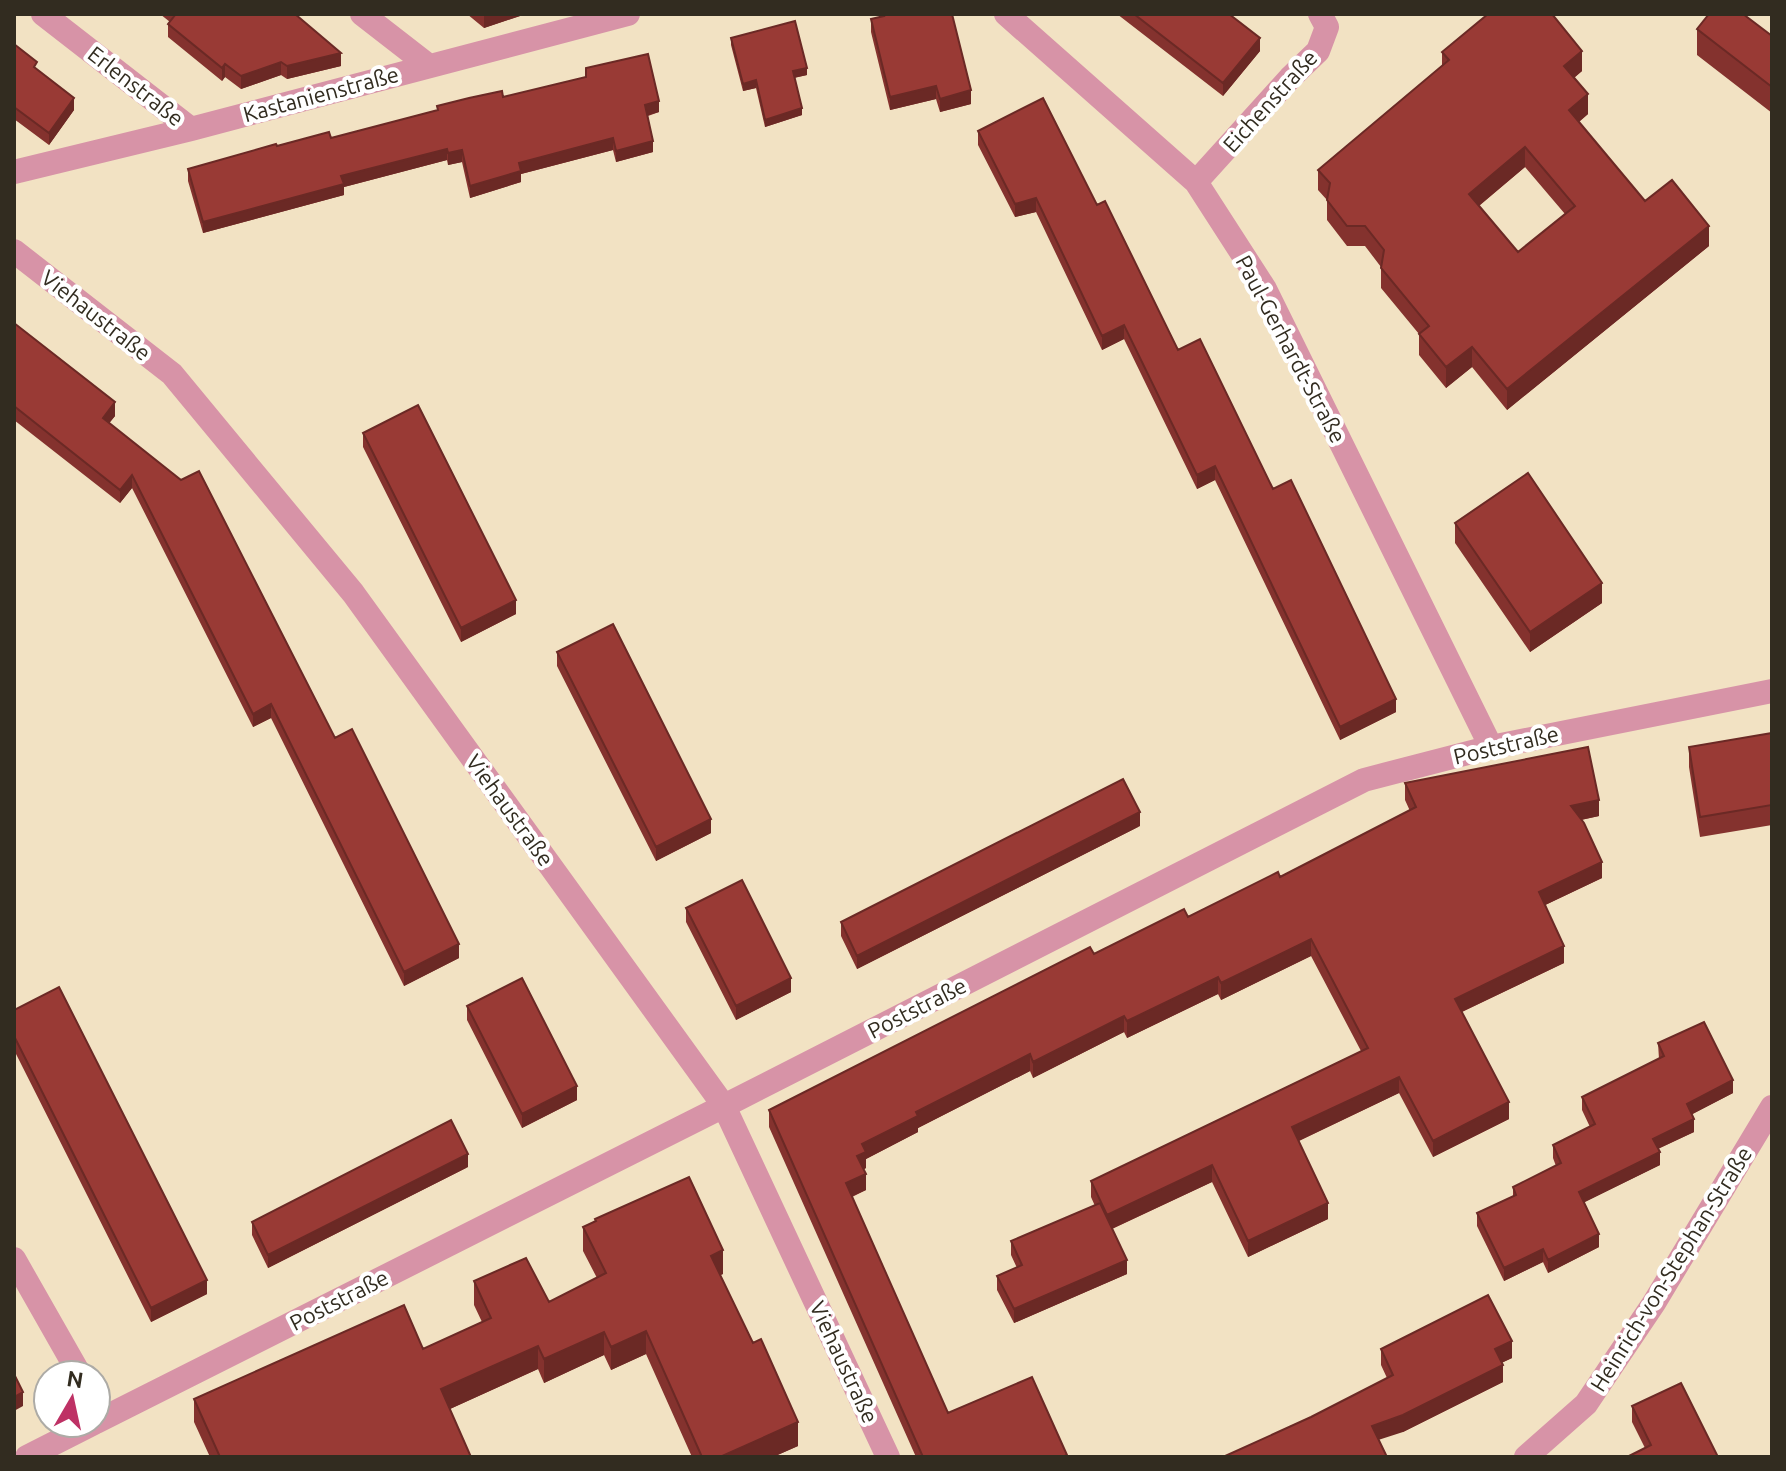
<svg xmlns="http://www.w3.org/2000/svg" width="1786" height="1471" font-family="Ubuntu,sans-serif">
  <style>
    .lines { fill: none; stroke-linecap: round; stroke-linejoin: round }
    .street { stroke: #d793a7; stroke-width: 24 }
    .wall { fill: #84322e; fill-rule: evenodd }
    .shaded-wall { fill: #6b2925 }
    .building { fill: #993a35; stroke: #6b2925; stroke-width: 2; fill-rule: evenodd }
    .labels { text-anchor: middle; stroke-width: 8; stroke-linejoin: round; paint-order: stroke }
    .street-label { font-size: 22px; fill: #322c20; stroke: #fff }
  </style>
  <rect width="100%" height="100%" fill="#f2e2c3"/>
  <g class="lines">
    <path class="street" d="M43 14 191 129
      M362 14 429 66
      M1006 14 1196 182 1265 289 1491 747
      M14 172 191 129 628 14
      M1196 182 1290 78 1318 51 1327 27 1320 14
      M14 251 172 374 353 593 724 1106 888 1457
      M14 1259 80 1375
      M96 1422 724 1106 1364 780 1491 747 1772 691
      M27 1457 94 1423
      M1526 1457 1586 1404 1654 1303 1772 1107"/>
  </g>
  <path class="wall" d="M160 14H295L341 66 287 79 281 75 241 89 225 77 222 81 168 37V24L170 22Z
    M467 14H523V15L484 28Z
    M880 14H952L971 104 940 112 936 99 890 110 871 32V19L880 17Z
    M1117 14H1229L1260 51 1223 96Z
    M1697 29 1772 36V113L1697 55Z
    M731 38 807 75 794 78 802 115 765 127 756 88 743 91 731 45Z
    M14 44 74 110 49 145 14 119Z
    M1442 52 1582 71 1574 78 1588 114 1579 122 1645 201 1709 246 1507 410 1472 367 1446 388 1419 355V334L1381 288V267L1365 246H1347L1327 220V200L1318 190V170L1442 66ZM1525 167 1565 214 1518 252 1479 206Z
    M503 97 659 112 648 116 653 152 616 162 613 150 521 174V182L470 198 462 162 448 165 447 160 344 187V195L203 233 188 181V169L277 146 331 138 437 110V106Z
    M978 131 1097 205 1178 350 1273 489 1396 712 1340 740 1215 480 1197 489 1124 339 1102 350 1036 212 1015 217 978 145Z
    M14 323 115 416 109 423 335 738 459 958 404 986 271 718 253 727 132 488 120 503 14 420Z
    M363 433 516 614 461 642 363 447Z
    M1455 523 1602 603 1530 652 1455 543Z
    M557 652 711 833 656 861 557 666Z
    M1772 733V825L1700 837 1689 767V747Z
    M1405 783 1599 816 1581 820 1602 878 1545 905 1564 963 1462 1012 1509 1119 1433 1157 1399 1093 1299 1141 1328 1219 1248 1257 1212 1182 1112 1229 1127 1274 1014 1323 997 1290V1276L1017 1268 1011 1255V1241L1095 1206 1091 1197V1181L1361 1051 1311 956 1221 1000 1218 994 1127 1038 1124 1032 1033 1078 1030 1071 918 1128V1132L866 1159V1168L864 1169 866 1190 852 1197 948 1413 1067 1457H916L769 1127V1110L1094 954 1188 917 1280 877 1410 811 1405 800Z
    M1140 826 857 969 841 936V922Z
    M686 908 791 992 736 1020 686 922Z
    M467 1006 577 1100 522 1128 467 1020Z
    M14 1010 207 1294 151 1322 14 1050Z
    M1658 1043 1733 1093 1692 1114 1694 1132 1658 1149 1660 1165 1584 1202 1599 1247 1548 1273 1543 1262 1504 1281 1477 1226V1213L1513 1196V1187L1556 1166 1553 1158V1145L1590 1127 1582 1110V1097L1659 1059Z
    M468 1167 268 1268 252 1235V1222Z
    M595 1219 723 1274 720 1275 798 1446 773 1457H692L646 1354 611 1370 604 1355 544 1383 538 1369 450 1409 471 1457H210L194 1422V1399L423 1349 482 1322 474 1305V1281L549 1302 597 1278 583 1251V1227L595 1222Z
    M1381 1349 1512 1358 1501 1363 1503 1382 1403 1432 1311 1417 1387 1378 1381 1365Z
    M1632 1406 1718 1457 1645 1448 1632 1422Z"/>
  <path class="shaded-wall" d="M489 14H523V15L484 28V16Z
    M1260 38V51L1223 96V83Z
    M1582 51V71L1564 86V66Z
    M341 53V66L287 79V66Z
    M281 62V75L241 89V76Z
    M225 64V77L222 81V68Z
    M807 68V75L793 78V71Z
    M756 80V88L743 91V84Z
    M936 86V99L890 110V97Z
    M971 90V104L940 112V99Z
    M1588 94V114L1569 130V110Z
    M74 98V110L49 145V133Z
    M659 101V112L645 116V105Z
    M802 108V115L765 127V120Z
    M613 138V150L521 174V182L470 198V186L519 163Z
    M653 141V152L616 162V151Z
    M1525 147V167L1469 214V194Z
    M447 149V160L344 187V195L203 233V222L341 176Z
    M462 150V162L448 165V153Z
    M1036 198V212L1015 217V204Z
    M1709 226V246L1507 410V389Z
    M1124 325V339L1102 350V336Z
    M1472 347V367L1446 388V367Z
    M115 402V416L103 431V418Z
    M1215 466V480L1197 489V475Z
    M132 475V488L120 503V490Z
    M1602 583V603L1530 652V632Z
    M516 600V614L461 642V628Z
    M1396 699V712L1340 740V727Z
    M271 704V718L253 727V714Z
    M1599 800V816L1571 822V806Z
    M1140 812V826L857 969V956Z
    M711 819V833L656 861V847Z
    M1602 862V878L1539 908V892Z
    M1311 939V956L1221 1000V983Z
    M459 944V958L404 986V972Z
    M1564 946V963L1455 1015V999Z
    M1218 977V994L1127 1038V1021Z
    M791 978V992L736 1020V1006Z
    M1124 1016V1032L1033 1078V1062Z
    M1030 1054V1071L918 1128V1132L866 1159V1168L857 1173V1156L862 1144 916 1112Z
    M1399 1077V1093L1292 1144V1127Z
    M1733 1080V1093L1687 1117V1104Z
    M577 1086V1100L522 1128V1114Z
    M1509 1102V1119L1433 1157V1141Z
    M1694 1119V1132L1653 1151V1139Z
    M1660 1152V1165L1579 1205V1192Z
    M468 1154V1167L268 1268V1255Z
    M1212 1165V1182L1107 1231V1215Z
    M866 1174V1190L846 1199V1183Z
    M1328 1203V1219L1248 1257V1241Z
    M1599 1234V1247L1548 1273V1260Z
    M1543 1249V1262L1504 1281V1268Z
    M723 1250V1274L711 1279V1256Z
    M1127 1260V1274L1014 1323V1309Z
    M207 1280V1294L151 1322V1308Z
    M646 1331V1354L611 1370V1347Z
    M604 1332V1355L544 1383V1359Z
    M1512 1341V1358L1495 1366V1349Z
    M538 1346V1369L441 1413V1389Z
    M1503 1365V1382L1403 1432 1372 1442V1426Z
    M23 1392V1406L14 1411V1397Z
    M798 1422V1446L773 1457H720Z"/>
  <path class="building" d="M176 14H295L341 53 287 66 281 62 241 76 225 64 222 68 168 24Z
    M883 14H952L971 90 940 99 936 86 890 97 871 19 884 16Z
    M1134 14H1229L1260 38 1223 83Z
    M1488 14H1552L1582 51 1564 66 1588 94 1569 110 1645 201 1672 180 1709 226 1507 389 1472 347 1446 367 1419 334 1429 326 1381 268 1384 250 1365 226H1347L1327 200 1330 183 1318 170 1449 60 1442 52ZM1525 147 1575 206 1518 252 1469 194Z
    M1709 14H1743L1772 36V87L1697 29Z
    M795 21 807 68 793 71 802 108 765 120 756 80 743 84 731 38Z
    M14 44 37 62 34 67 74 98 49 133 14 107Z
    M648 54 659 101 645 105 653 141 616 151 613 138 519 163 521 171 470 186 462 150 448 153 447 149 341 176 344 184 203 222 188 169 276 144 277 146 329 132 331 138 438 110 437 106 469 98 502 91 503 97 586 77V68Z
    M1043 98 1097 205 1105 201 1178 350 1200 339 1273 489 1291 480 1396 699 1340 727 1215 466 1197 475 1124 325 1102 336 1036 198 1015 204 978 131Z
    M14 323 115 402 103 418 181 480 199 471 335 738 352 729 459 944 404 972 271 704 253 714 132 475 120 490 14 406Z
    M418 405 516 600 461 628 363 433Z
    M1528 473 1602 583 1530 632 1455 523Z
    M613 624 711 819 656 847 557 652Z
    M1772 733V805L1700 817 1689 747Z
    M1588 747 1599 800 1571 806 1584 823 1602 862 1539 892 1564 946 1455 999 1509 1102 1433 1141 1399 1077 1292 1127 1328 1203 1248 1241 1212 1165 1107 1215 1091 1181 1368 1048 1311 939 1221 983 1218 977 1127 1021 1124 1016 1033 1062 1030 1054 916 1112 918 1116 862 1144 866 1152 857 1156 866 1174 846 1183 948 1413 1032 1377 1067 1455 1062 1457H923L769 1110 1090 947 1094 954 1184 909 1188 917 1278 872 1280 877 1416 807 1405 783Z
    M1123 779 1140 812 857 956 841 922Z
    M742 880 791 978 736 1006 686 908Z
    M522 978 577 1086 522 1114 467 1006Z
    M59 987 207 1280 151 1308 14 1036V1010Z
    M1704 1022 1733 1080 1687 1104 1694 1119 1653 1139 1660 1152 1579 1192 1599 1234 1548 1260 1543 1249 1504 1268 1477 1213 1516 1195 1513 1187 1561 1163 1553 1145 1595 1124 1582 1097 1664 1056 1658 1043Z
    M451 1120 468 1154 268 1255 252 1222Z
    M689 1177 723 1250 711 1256 753 1343 761 1339 798 1422 720 1457H702L646 1331 611 1347 604 1332 544 1359 538 1346 441 1389 471 1457H220L194 1399 404 1305 423 1349 491 1318 474 1281 526 1258 549 1302 606 1273 583 1227 596 1221 595 1219Z
    M1100 1203 1127 1260 1014 1309 997 1276 1022 1265 1011 1241Z
    M1488 1295 1512 1341 1495 1349 1503 1365 1403 1415 1372 1426 1387 1457H1223L1311 1417 1393 1375 1381 1349Z
    M14 1374 23 1392 14 1397Z
    M1681 1383 1718 1457H1627L1651 1445 1632 1406Z"/>
  <g class="labels">
    <g class="street-label">
      <text transform="translate(136 86) rotate(38)" y="8">Erlenstraße</text>
      <text transform="translate(321 94) rotate(-15)" y="8">Kastanienstraße</text>
      <text transform="translate(1270 101) rotate(-48)" y="8">Eichenstraße</text>
      <text transform="translate(96 315) rotate(38)" y="8">Viehaustraße</text>
      <text transform="translate(1291 349) rotate(62)" y="8">Paul-Gerhardt-Straße</text>
      <text transform="translate(1506 745) rotate(-13)" y="8">Poststraße</text>
      <text transform="translate(510 810) rotate(54)" y="8">Viehaustraße</text>
      <text transform="translate(917 1008) rotate(-27)" y="8">Poststraße</text>
      <text transform="translate(1671 1269) rotate(-58)" y="8">Heinrich-von-Stephan-Straße</text>
      <text transform="translate(339 1300) rotate(-27)" y="8">Poststraße</text>
      <text transform="translate(844 1362) rotate(65)" y="8">Viehaustraße</text>
    </g>
  </g>
  <rect width="1786" height="1471" fill="none" stroke="#322c20" stroke-width="32"/>
  <g transform="translate(72 1399) rotate(9)"><circle r="38" fill="#ffffff" stroke="#adaba6" stroke-width="2"/>
  <path d="M0-6L14 30L0 20L-14 30Z" fill="#be3165"/>
  <text y="-12" font-size="22" font-weight="bold" text-anchor="middle" fill="#322c20">N</text>
  </g>
</svg>
